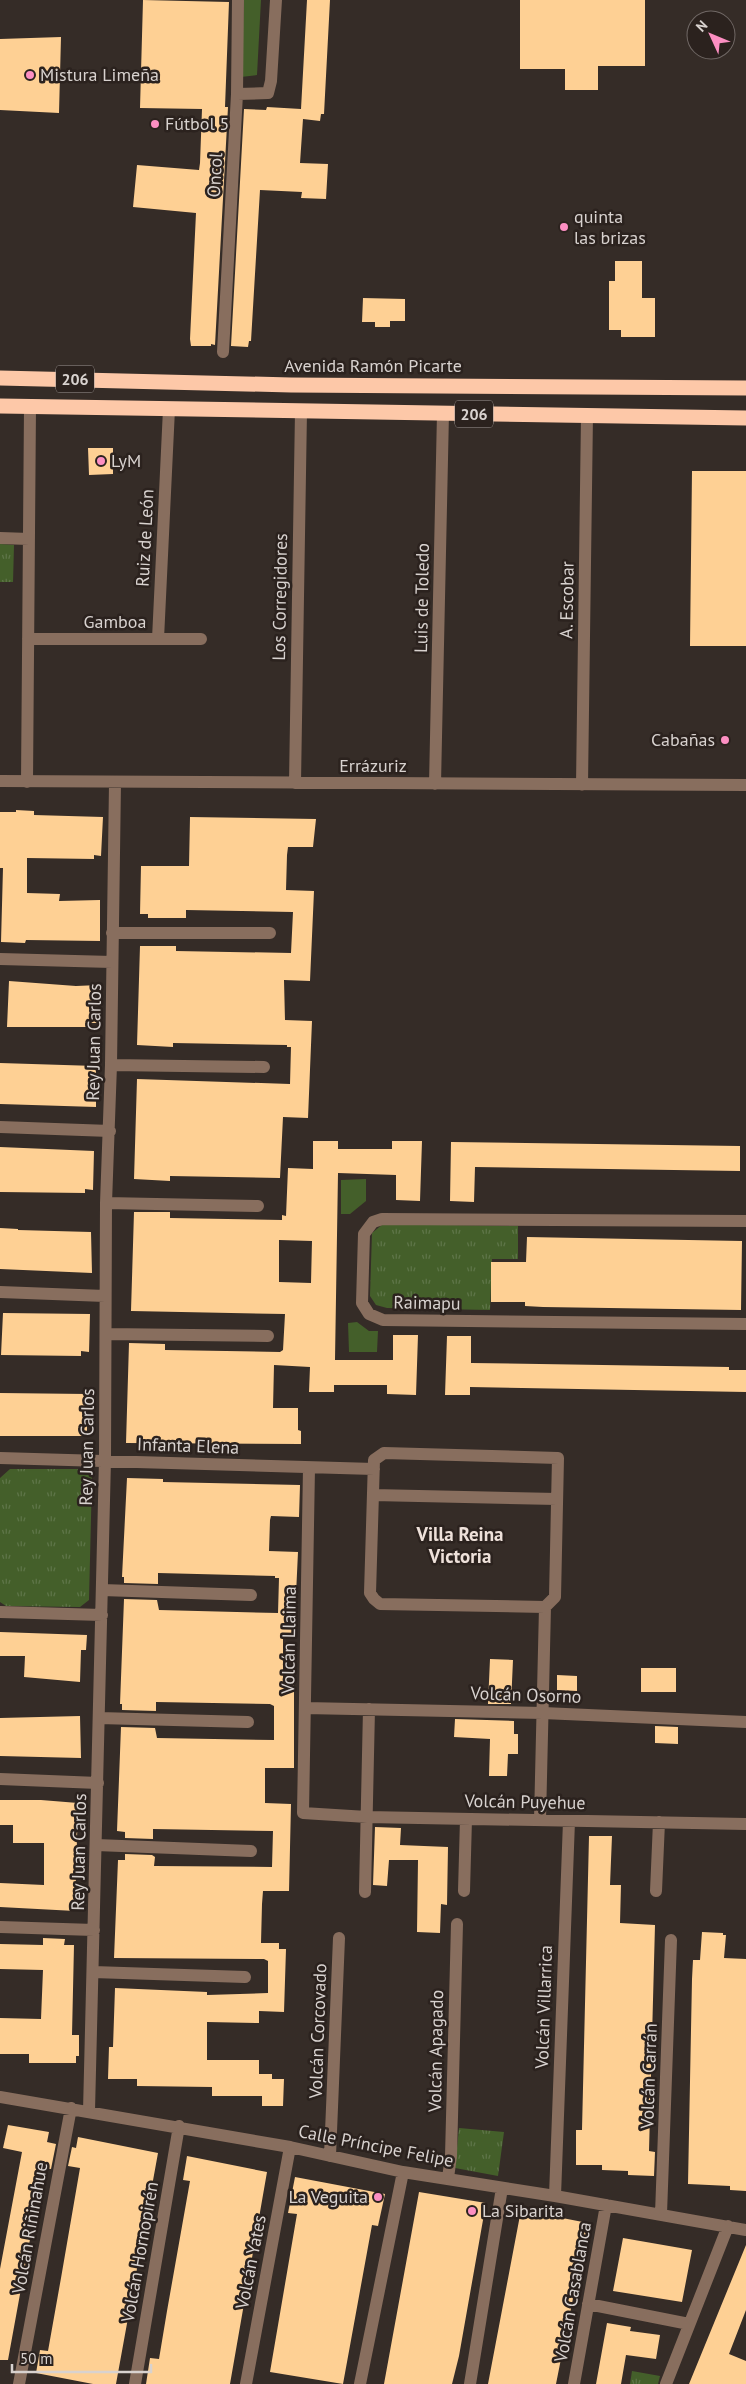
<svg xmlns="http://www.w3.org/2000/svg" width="746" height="2384" font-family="'PT Sans',sans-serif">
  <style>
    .grass { fill: #445f2a }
    .park { fill: url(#park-tufts) }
    .building { fill: #fed094; fill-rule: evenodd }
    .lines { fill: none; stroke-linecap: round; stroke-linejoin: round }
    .minor { stroke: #886e5e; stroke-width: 12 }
    .highway { stroke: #fdc8a8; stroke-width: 15 }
    .poi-dot { fill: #fc8fc2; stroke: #2b221e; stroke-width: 2 }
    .labels { text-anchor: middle; stroke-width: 5; stroke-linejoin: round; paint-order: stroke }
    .shield { fill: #2b221e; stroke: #a49d9a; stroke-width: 1 }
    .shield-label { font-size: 16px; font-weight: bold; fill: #d8d2cf }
    .poi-label { font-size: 18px; fill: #d8d2cf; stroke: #2b221e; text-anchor: start }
    .street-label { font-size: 18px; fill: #d8d2cf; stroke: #2b221e }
    .neighbourhood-label { font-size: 19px; font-weight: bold; fill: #eee1da; stroke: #2b221e }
  </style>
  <defs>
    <pattern id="park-tufts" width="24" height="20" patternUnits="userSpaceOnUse" patternTransform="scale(1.25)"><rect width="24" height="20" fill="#445f2a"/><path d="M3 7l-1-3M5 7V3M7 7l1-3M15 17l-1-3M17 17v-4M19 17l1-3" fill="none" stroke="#5e7548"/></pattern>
  </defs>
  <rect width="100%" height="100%" fill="#352c27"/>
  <path class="grass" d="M244 0H261L257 75 241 77Z
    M366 1179V1201L350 1214H341V1180Z
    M357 1322 369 1331H378L377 1352H349L348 1323Z"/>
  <path class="park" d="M0 544 14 545 13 582H0Z
    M383 1224 518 1226V1259H492L490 1310 387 1308 376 1305 370 1296 372 1233Z
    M10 1469H82L92 1477 89 1600 80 1607 6 1606 0 1602V1478Z
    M459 2128 504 2132 498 2176 455 2168Z
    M632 2371 660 2376 658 2384H630Z"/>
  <path class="building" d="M143 0 229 2 225 107H228L215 345 211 344V346H191L190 339 196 213 133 207 137 165 199 170 200 163 202 109 140 108Z
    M307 0H330L324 114H321L320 121 303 119 300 163 328 164 326 199 301 198 302 192 260 190 251 341H249L248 347 231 346 244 109 266 110 267 107 301 109Z
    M520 0H645V66H598V90H565V69H520Z
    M61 37 59 113 0 110V39Z
    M615 261H642V298H655V337H621V330H609V281H615Z
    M363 298 405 299V321H390V327H375V322H362Z
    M88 448H113V474L89 475Z
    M692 471H746V646H690Z
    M16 810 34 811V815L103 817 101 856 94 855V859L27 858V893L60 894 59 901 100 900V941L26 940 25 943 1 942 3 868H0V812H16Z
    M190 817 316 819 313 847H288L287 855 286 890 314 891 310 981 284 980 285 1020 312 1021 308 1118 283 1117 280 1178 170 1176V1181L134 1179 137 1079 290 1084 291 1047H287V1045L173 1043V1047L137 1045 140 946H176V951L291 953 293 912 186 910V918H148V914H140L141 866H189Z
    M9 981 76 986 99 985 97 1023H90V1027H7Z
    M0 1063 96 1066V1107L0 1104Z
    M313 1141H338V1149H392V1141H422L420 1201 396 1200V1175L338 1173 335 1360H393V1335H418L416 1395 387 1394V1385H334V1392H309L310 1367 274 1365 273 1408H298V1430L301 1431V1444L126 1443 129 1343 165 1344V1350L280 1352 283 1350 285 1314 131 1311 134 1212H170V1218L282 1220V1215L286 1216 288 1168 313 1169ZM279 1240 312 1241 311 1283 279 1282Z
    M451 1142 740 1146V1171L475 1167 474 1202 450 1201Z
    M0 1147 94 1151 93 1190 85 1189V1193L0 1192Z
    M0 1228 18 1229V1230L91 1232 92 1273 0 1269Z
    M527 1237 742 1241 741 1310 543 1307 525 1306V1302H491V1262H526Z
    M3 1313 90 1314 89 1352 81 1351V1356L1 1355Z
    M447 1336H471V1363L729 1367V1370H746V1392L470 1387V1395H445Z
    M0 1393 87 1394V1436H0Z
    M127 1478 163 1479V1482L300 1485 299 1517 271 1516 270 1520 269 1551 298 1552 294 1637H283V1678H294V1768H265V1803L291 1804 289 1891H263L262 1904 261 1943H279V1949H286L284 2012 259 2011V2023L207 2022V2060H259V2074H272V2079H284L283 2106H262V2096H212V2087L137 2086V2079H108L109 2047H113L115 1988 207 1992V1995L268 1993V1961L264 1959 114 1958 118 1860H125V1854L152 1855 155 1857 154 1866 272 1867 273 1831 153 1829V1839L125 1838V1832L117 1831 121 1727 155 1728 157 1738 274 1740V1706L270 1704 156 1702V1711L122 1710V1704H120L124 1599 157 1600 159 1610 278 1613 279 1578H275V1576L158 1573V1584L124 1583V1577H122Z
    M0 1632 87 1635 86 1650H81L80 1682 24 1677 25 1656H0Z
    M490 1659 513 1660 511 1704H488Z
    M641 1668H676V1692H641Z
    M557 1675 577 1676V1691L557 1690Z
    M80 1716 81 1758 0 1756V1718Z
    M455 1719 514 1721V1734H518V1754H508L507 1776H489L490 1739 454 1737Z
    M655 1726 678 1727V1744L655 1743Z
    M0 1800H41L78 1803 75 1911 0 1907V1883L44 1885V1843H13V1825H0Z
    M375 1827 401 1828 400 1845 448 1847 447 1905 441 1904 440 1933 417 1932 418 1860H389L387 1886 373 1885Z
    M589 1836H612L610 1885H621L620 1923 655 1925 649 2151 655 2152 654 2176 628 2175V2171L602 2170V2165H576V2130H582Z
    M702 1932 723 1933V1935H726L724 1958 746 1959V2191L730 2190V2186L688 2184 692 1979 693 1960H700Z
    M43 1938 65 1939 64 1945H74L72 2035H79V2056H76V2063H29V2054H0V2018L41 2019 43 1970 0 1969V1944L43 1945Z
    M8 2125 49 2132 47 2142 56 2144 51 2169 43 2168 8 2360H0V2269L22 2152 3 2148Z
    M78 2137 158 2153 116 2384H93L36 2373 40 2350 48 2351 61 2278 80 2168 68 2166 72 2147 76 2148Z
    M187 2156 267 2172 230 2384H146L150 2358 159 2359 167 2311 190 2181 183 2180Z
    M295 2177 385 2194 378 2226 372 2225 343 2384 270 2372 297 2214 288 2213Z
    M419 2192 486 2203 459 2356 452 2384H384Z
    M521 2210 588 2223 556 2384H488Z
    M623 2238 692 2250 682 2302 613 2291Z
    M746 2245V2310L729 2354 746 2361V2384H689Z
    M607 2323 631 2327 630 2331 660 2335 656 2359 626 2355 621 2384H596Z"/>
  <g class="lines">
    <path class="minor" d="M237 94 268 93 271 81 276 0
      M223 352 237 94 238 0
      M0 538 29 539
      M28 639H201
      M158 639 169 409
      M0 781 746 785
      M27 782 30 407
      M295 783 301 411
      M435 784 443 413
      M582 785 587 415
      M112 933H270
      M0 959 112 962
      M111 1065 264 1067
      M0 1127 110 1131
      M106 1203 258 1206
      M746 1221 382 1219 373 1222 364 1234 362 1303 369 1314 383 1320 746 1324
      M0 1292 105 1296
      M106 1334 268 1336
      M0 1458 374 1469
      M309 1468 303 1813 367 1817 746 1824
      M373 1495 557 1499
      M102 1590 251 1595
      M0 1612 102 1615
      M305 1708 543 1713 746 1722
      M99 1718 248 1722
      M0 1779 98 1783
      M540 1820 545 1607 555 1597 558 1458 384 1453 374 1460 370 1593 374 1599 380 1604 545 1607
      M96 1845 251 1851
      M464 1891 466 1819
      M656 1891 659 1822
      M365 1892 369 1709
      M0 1927 94 1930
      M93 1972 245 1977
      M0 2097 290 2147 403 2172 555 2196 746 2230
      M89 2111 105 1460 106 1203 111 1065 115 783
      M330 2156 339 1938
      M448 2178 451 2156 457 1924
      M555 2196 569 1821
      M661 2214 671 1940
      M588 2304 689 2324
      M19 2384 71 2108
      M135 2384 179 2126
      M246 2384 290 2147
      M360 2384 403 2172
      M470 2384 502 2188
      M574 2384 606 2205
      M666 2384 728 2226"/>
    <path class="highway" d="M0 378 291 385 746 388
      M0 406 746 418"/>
  </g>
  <g class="poi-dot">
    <circle cx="30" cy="75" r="5"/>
    <circle cx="155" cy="124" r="5"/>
    <circle cx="564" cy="227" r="5"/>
    <circle cx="101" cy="461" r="5"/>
    <circle cx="725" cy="740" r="5"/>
    <circle cx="378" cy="2197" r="5"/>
    <circle cx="472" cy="2211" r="5"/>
  </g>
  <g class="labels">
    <g class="shield">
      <rect x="56" y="365.5" width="38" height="27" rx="4"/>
      <rect x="455" y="400.5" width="38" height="27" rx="4"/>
    </g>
    <g class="shield-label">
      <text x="75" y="385">206</text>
      <text x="474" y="420">206</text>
    </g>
    <g class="poi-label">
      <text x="40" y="81">Mistura Limeña</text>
      <text x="165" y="130">Fútbol 5</text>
      <text x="574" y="223">quinta<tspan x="574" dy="21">las brizas</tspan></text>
      <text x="111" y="467">LyM</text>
      <text x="715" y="746" text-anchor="end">Cabañas</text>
      <text x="368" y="2203" text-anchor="end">La Veguita</text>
      <text x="482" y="2217">La Sibarita</text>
    </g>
    <g class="street-label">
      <text transform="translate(215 175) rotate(-87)" y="6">Oncol</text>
      <text x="373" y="372">Avenida Ramón Picarte</text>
      <text transform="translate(145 538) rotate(-87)" y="6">Ruiz de León</text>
      <text transform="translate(280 597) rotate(-89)" y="6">Los Corregidores</text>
      <text transform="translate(422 598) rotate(-89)" y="6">Luis de Toledo</text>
      <text transform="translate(567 600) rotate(-89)" y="6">A. Escobar</text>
      <text x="115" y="628">Gamboa</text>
      <text x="373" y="772">Errázuriz</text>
      <text transform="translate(94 1042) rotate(-89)" y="6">Rey Juan Carlos</text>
      <text transform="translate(427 1303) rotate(1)" y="6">Raimapu</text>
      <text transform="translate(188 1446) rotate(2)" y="6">Infanta Elena</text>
      <text transform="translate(87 1447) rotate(-89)" y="6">Rey Juan Carlos</text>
      <text transform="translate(289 1640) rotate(-89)" y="6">Volcán Llaima</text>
      <text transform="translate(526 1695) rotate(2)" y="6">Volcán Osorno</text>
      <text transform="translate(525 1802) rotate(1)" y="6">Volcán Puyehue</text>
      <text transform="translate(79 1852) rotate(-89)" y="6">Rey Juan Carlos</text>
      <text transform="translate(544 2007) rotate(-88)" y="6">Volcán Villarrica</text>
      <text transform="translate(318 2031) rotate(-88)" y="6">Volcán Corcovado</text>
      <text transform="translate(436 2051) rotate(-89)" y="6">Volcán Apagado</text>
      <text transform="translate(649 2076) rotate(-88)" y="6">Volcán Carrán</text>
      <text transform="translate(376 2146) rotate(11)" y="6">Calle Príncipe Felipe</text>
      <text transform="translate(30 2228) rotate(-80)" y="6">Volcán Riñinahue</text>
      <text transform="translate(140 2252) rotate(-80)" y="6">Volcán Hornopirén</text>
      <text transform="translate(251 2262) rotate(-79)" y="6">Volcán Yates</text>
      <text transform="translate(573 2292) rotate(-80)" y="6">Volcán Casablanca</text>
    </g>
    <g class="neighbourhood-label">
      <text x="460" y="1541">Villa Reina<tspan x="460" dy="22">Victoria</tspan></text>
    </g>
  </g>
  <g transform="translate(711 35) rotate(314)"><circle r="24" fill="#2b221e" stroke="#706865"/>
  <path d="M0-4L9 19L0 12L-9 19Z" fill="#fc8fc2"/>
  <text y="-8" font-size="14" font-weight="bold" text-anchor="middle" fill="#d8d2cf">N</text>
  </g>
  <path d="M12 2364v8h139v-8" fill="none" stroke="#d8d2cf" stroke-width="2.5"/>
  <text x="20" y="2364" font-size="15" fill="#d8d2cf" stroke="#2b221e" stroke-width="4" paint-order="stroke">50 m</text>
</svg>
